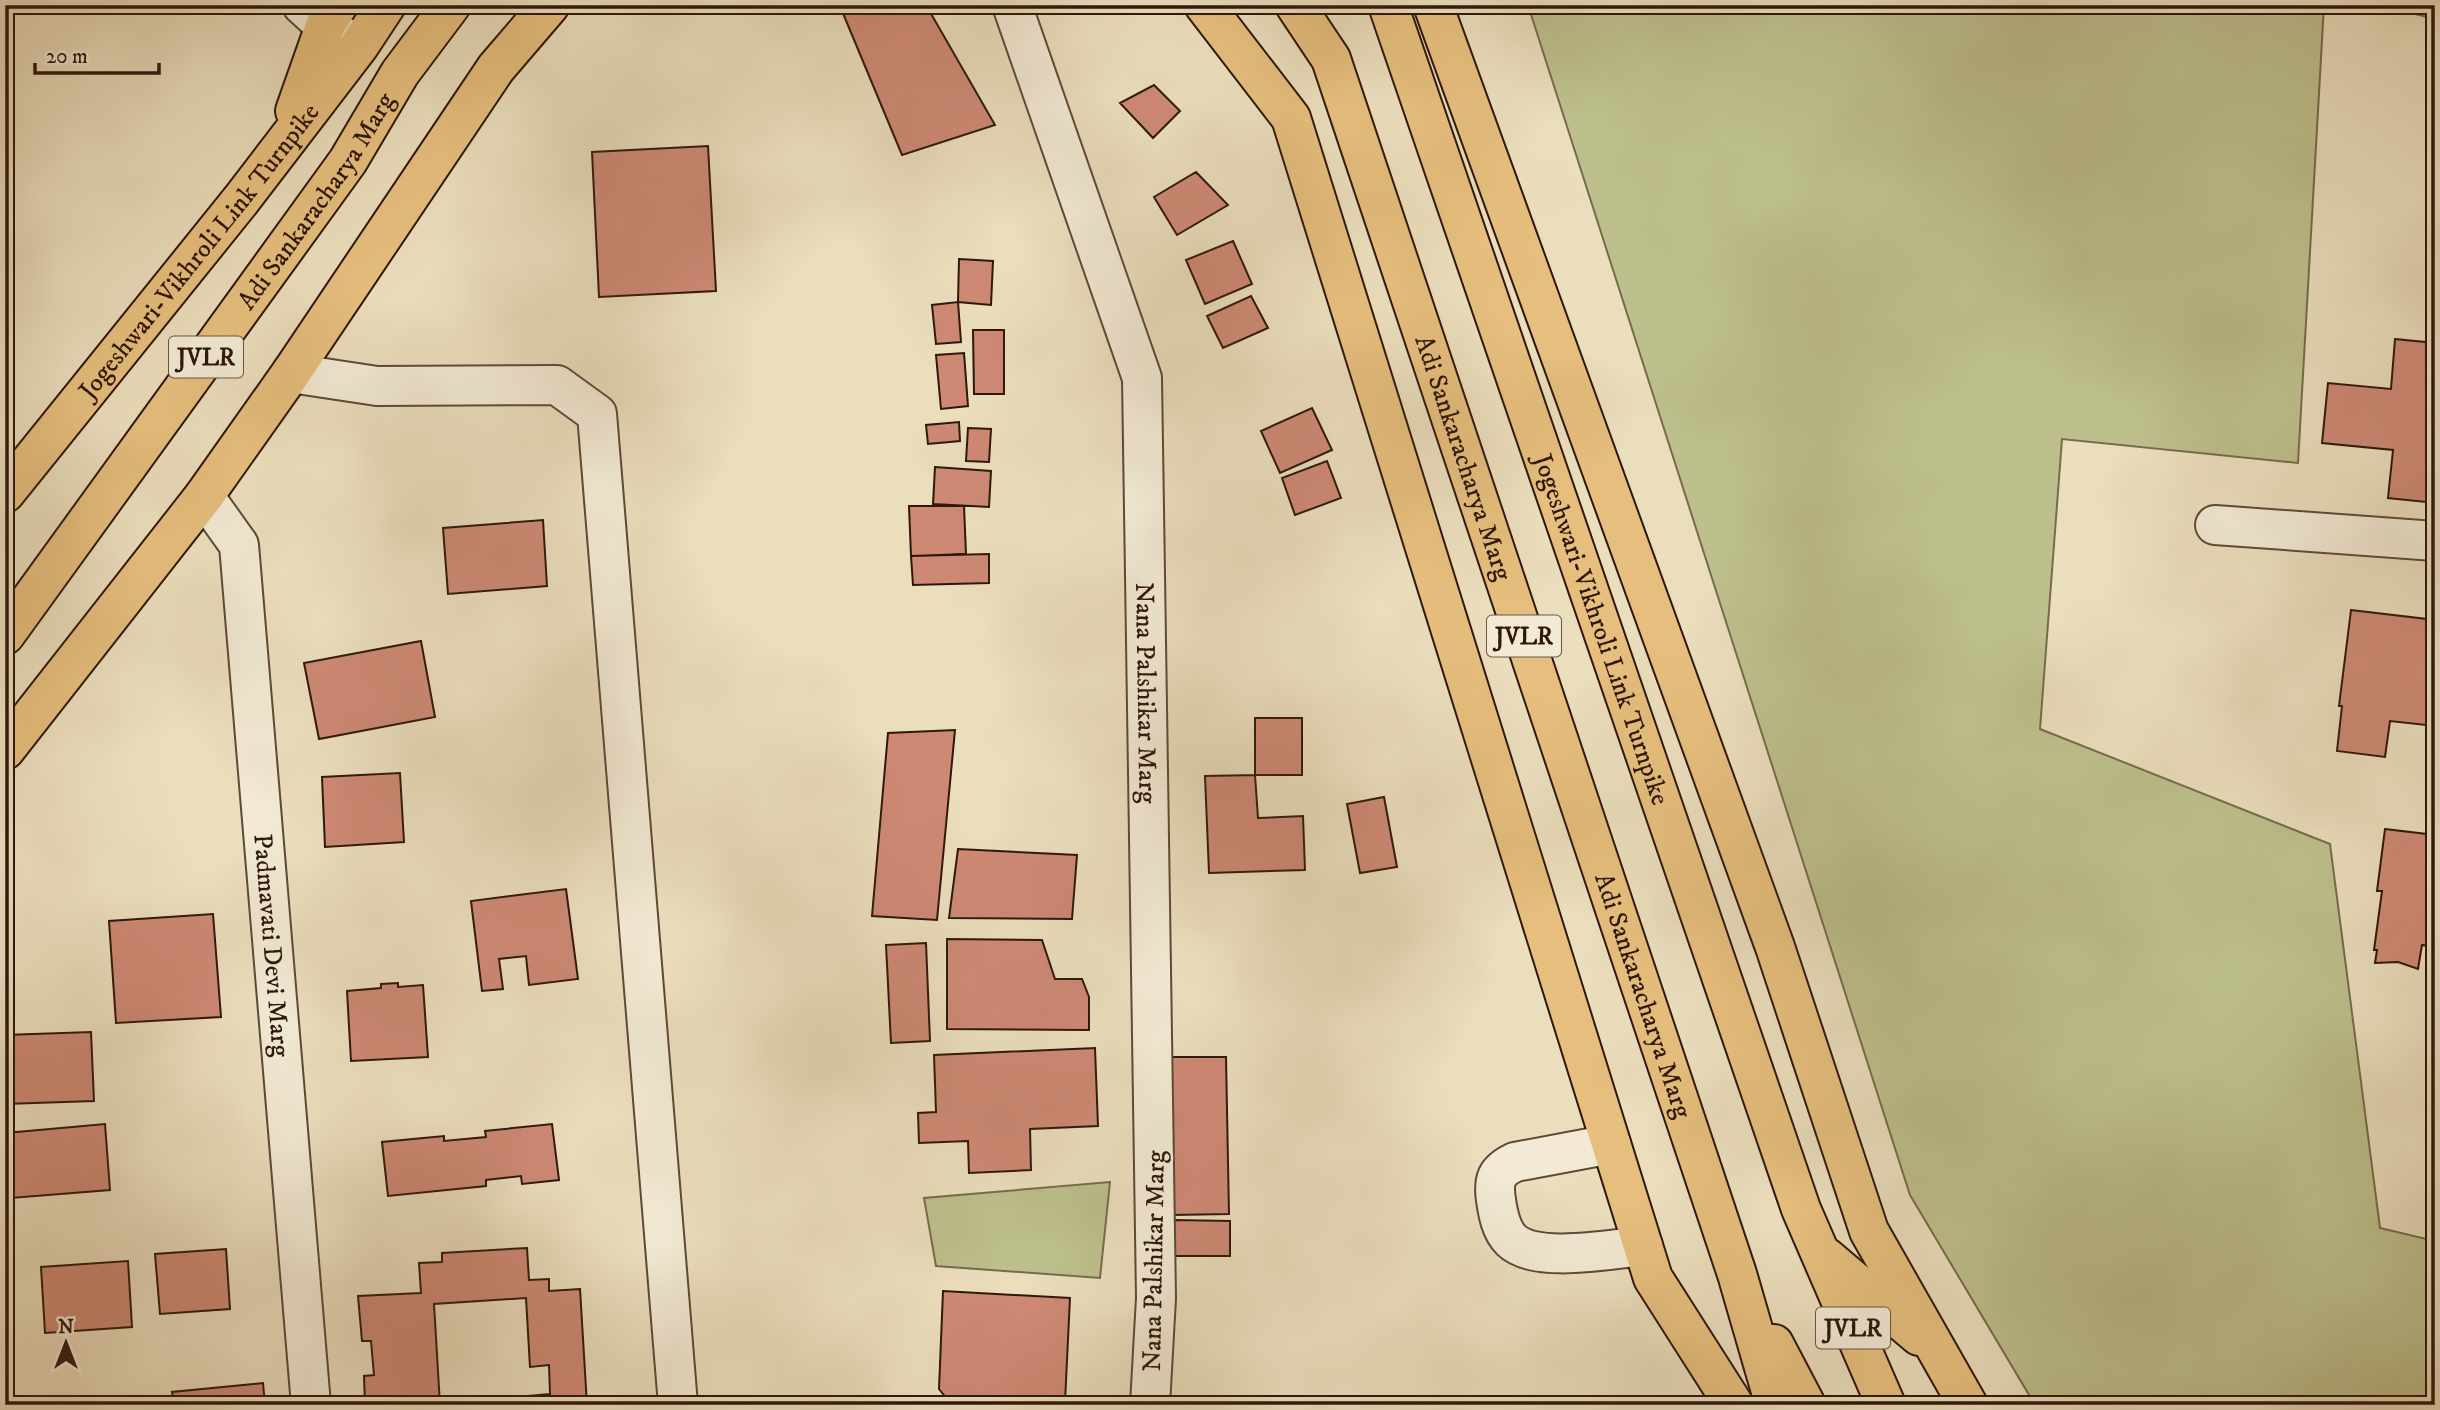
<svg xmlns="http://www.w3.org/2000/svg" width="2440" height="1410" font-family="'IM FELL DW Pica',serif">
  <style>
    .green { fill: #bdc08d; stroke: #766c4c; stroke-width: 2 }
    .building { fill: #ce8975; stroke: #2e170c; stroke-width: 2 }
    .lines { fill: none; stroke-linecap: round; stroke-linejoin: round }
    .minor-casing { stroke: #5d4938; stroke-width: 42 }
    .major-casing { stroke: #2e170c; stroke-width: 42 }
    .minor { stroke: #f2ead4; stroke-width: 38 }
    .major { stroke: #e6bf7e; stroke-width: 38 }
    .labels { text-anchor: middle; stroke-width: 5; stroke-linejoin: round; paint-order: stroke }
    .shield { fill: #f2ead4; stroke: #695648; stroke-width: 2 }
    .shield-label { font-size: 24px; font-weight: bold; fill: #2e170c }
    .street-label { font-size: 26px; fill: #2e170c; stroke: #f2ead4 }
  </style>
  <rect width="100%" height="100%" fill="#ebdebd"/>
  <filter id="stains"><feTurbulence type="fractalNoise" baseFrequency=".00286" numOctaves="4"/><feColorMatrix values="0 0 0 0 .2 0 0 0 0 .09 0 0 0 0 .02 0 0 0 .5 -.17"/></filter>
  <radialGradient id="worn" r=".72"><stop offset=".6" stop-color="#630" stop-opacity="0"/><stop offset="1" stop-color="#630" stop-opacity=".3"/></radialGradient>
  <path class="green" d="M1528 5H2324L2298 463 2062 439 2040 729 2330 844 2380 1228 2435 1241V1405H2035L1910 1195Z
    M2379 5H2435V19Z
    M1110 1182 1100 1278 936 1266 924 1198Z"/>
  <path class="building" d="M850 5H926L995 125 902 155 842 11Z
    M1154 85 1180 111 1153 138 1120 103Z
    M708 146 716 291 599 297 592 152Z
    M1196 172 1228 205 1177 235 1154 197Z
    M1233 241 1252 284 1205 304 1186 260Z
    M959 259 993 261 991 305 958 302Z
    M1251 296 1268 328 1223 348 1207 316Z
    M958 302 961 342 936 344 932 305Z
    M973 330H1004V394H974Z
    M2395 339 2435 343V438H2432L2426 502 2388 498 2393 450 2322 443 2328 383 2391 389Z
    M964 353 968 406 941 409 936 355Z
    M1312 408 1332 450 1280 473 1261 431Z
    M959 422 960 441 928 444 926 425Z
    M968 428 991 429 989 462 966 461Z
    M1327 461 1341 498 1295 515 1282 478Z
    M935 467 991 471 989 507 933 504Z
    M909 506H964L966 554 911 556Z
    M543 520 547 586 448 594 443 528Z
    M989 554V583L913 585 911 556Z
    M2351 610 2435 620V726L2390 721 2385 757 2337 751 2342 706H2339Z
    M421 641 435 717 319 739 304 663Z
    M1255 718H1302V775H1255Z
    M955 730 937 920 872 916 888 733Z
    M400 773 404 842 325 847 322 777Z
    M1255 775 1258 818 1303 816 1305 870 1209 873 1205 776Z
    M1384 797 1397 867 1360 873 1347 804Z
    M2385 829 2435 835V890L2428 946 2422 945 2418 969 2398 962 2375 963 2377 950H2374L2382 891H2377Z
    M958 849 1077 855 1072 919 949 918Z
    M566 889 578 979 529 985 526 956 499 959 503 989 482 991 471 901Z
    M213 914 221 1017 116 1023 109 921Z
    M947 939 1042 940 1055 979H1082L1089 997V1030L947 1029Z
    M926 943 930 1041 891 1043 886 945Z
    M398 983V987L423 985 428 1057 351 1061 347 991 381 988V984Z
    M91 1032 94 1101 5 1104V1035Z
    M1095 1048 1098 1126 1030 1129 1031 1170 969 1173 968 1141 919 1143 918 1113 936 1112 934 1055Z
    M1169 1057H1226L1229 1214 1172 1215Z
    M105 1124 110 1190 11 1198 6 1133Z
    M552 1124 559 1180 522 1184 521 1176 486 1180V1186L388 1196 382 1142 444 1136V1141L486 1137 485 1131Z
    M1173 1220 1230 1221V1256H1172Z
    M527 1248 529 1280 549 1279V1291L580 1289 587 1405H530L529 1396 550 1394 549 1365 530 1367 526 1298 434 1304 440 1405H365L364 1376 374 1375 371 1341H362L358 1296 421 1293 419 1263 442 1262V1253Z
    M226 1249 230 1309 160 1314 155 1254Z
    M128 1261 132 1327 45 1333 41 1267Z
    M943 1291 1070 1298 1065 1402 1110 1405H946L947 1399 939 1389Z
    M263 1383 265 1405H174L172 1392Z"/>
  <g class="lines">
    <g class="minor-casing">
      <g id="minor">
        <path d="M302 5 325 26 354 43"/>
        <path id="s1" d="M1012 5 1142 378 1156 1298 1150 1405"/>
        <path d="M291 373 377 386 557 385 597 414 678 1405"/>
        <path id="s2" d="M204 496 239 545 311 1405"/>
        <path d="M2215 525 2435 541"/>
        <path d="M1611 1144 1515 1162C1496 1171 1493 1180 1496 1200 1498 1214 1501 1230 1511 1240 1535 1264 1610 1249 1643 1246"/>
      </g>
    </g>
    <g class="major-casing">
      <g id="major">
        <path d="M1204 5 1291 118 1653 1278 1734 1405"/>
        <path id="s3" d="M1295 5 1331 59 1737 1274 1775 1405"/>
        <path id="s4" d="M1388 5 1801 1209 1886 1405"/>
        <path d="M1433 5 1775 947 1869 1231 1968 1405"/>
        <path d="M295 111 325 26 338 5"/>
        <path id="s5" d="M5 493 241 200 359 46 386 5"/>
        <path id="s6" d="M5 635 348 161 400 73 451 5"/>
        <path d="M5 750 204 496 291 373 496 68 550 5"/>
        <path d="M1826 1257 1919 1336"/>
        <path d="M1774 1344 1806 1405"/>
      </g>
    </g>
    <use href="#minor" class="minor"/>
    <use href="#major" class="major"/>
  </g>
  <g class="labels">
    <g class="shield">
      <rect x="169" y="336.5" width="74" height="41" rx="5"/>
      <rect x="1487" y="615.5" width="74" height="41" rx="5"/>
      <rect x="1816" y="1307.5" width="74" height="41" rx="5"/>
    </g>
    <g class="shield-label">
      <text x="206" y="365">JVLR</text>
      <text x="1524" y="644">JVLR</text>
      <text x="1853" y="1336">JVLR</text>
    </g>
    <g class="street-label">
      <text dy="9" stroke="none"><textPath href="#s6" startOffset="534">Adi Sankaracharya Marg</textPath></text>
      <text dy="9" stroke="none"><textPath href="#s5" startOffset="310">Jogeshwari-Vikhroli Link Turnpike</textPath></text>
      <text dy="9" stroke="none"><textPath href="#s3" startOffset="485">Adi Sankaracharya Marg</textPath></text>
      <text dy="9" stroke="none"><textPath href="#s4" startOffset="660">Jogeshwari-Vikhroli Link Turnpike</textPath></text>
      <text dy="9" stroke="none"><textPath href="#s1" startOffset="710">Nana Palshikar Marg</textPath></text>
      <text dy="9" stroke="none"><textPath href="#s2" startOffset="462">Padmavati Devi Marg</textPath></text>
      <text dy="9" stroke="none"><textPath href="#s3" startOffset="1052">Adi Sankaracharya Marg</textPath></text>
      <text transform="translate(1153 1261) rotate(-89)" y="9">Nana Palshikar Marg</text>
    </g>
  </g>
  <rect width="2440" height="1410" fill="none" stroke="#ebdebd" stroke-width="28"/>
  <rect x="7" y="7" width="2426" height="1396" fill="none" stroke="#2e170c" stroke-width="3.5"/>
  <rect x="14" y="14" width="2412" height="1382" fill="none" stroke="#2e170c" stroke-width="2"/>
  <g transform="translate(66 1343)" stroke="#f2ead4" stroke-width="5" paint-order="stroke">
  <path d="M0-5L12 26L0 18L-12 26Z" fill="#2e170c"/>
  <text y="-10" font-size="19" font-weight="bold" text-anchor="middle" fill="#2e170c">N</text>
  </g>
  <path d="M35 63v10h124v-10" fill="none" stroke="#2e170c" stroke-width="3.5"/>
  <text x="46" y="63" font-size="21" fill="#2e170c" stroke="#f2ead4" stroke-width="5" paint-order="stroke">20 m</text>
  <rect width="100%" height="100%" filter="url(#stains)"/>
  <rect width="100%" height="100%" fill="url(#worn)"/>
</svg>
